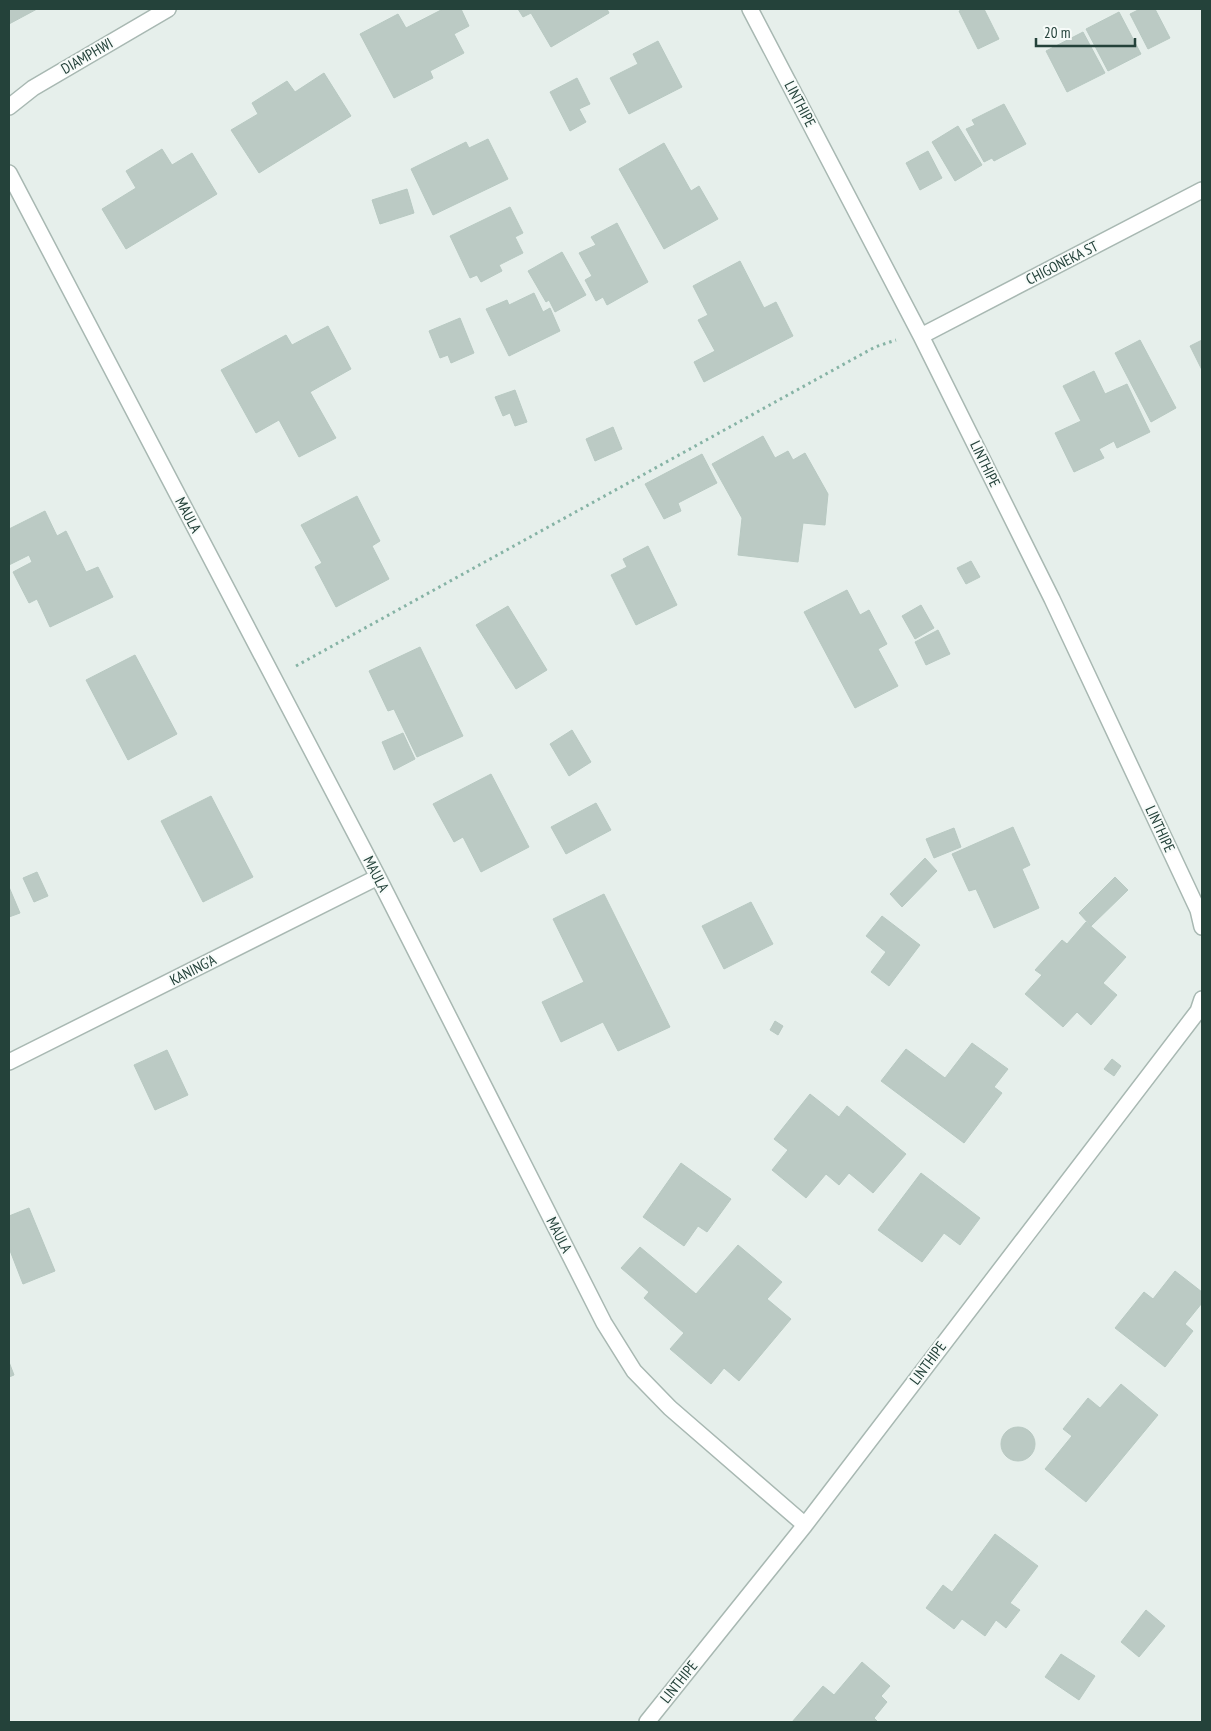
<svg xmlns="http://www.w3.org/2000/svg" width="1211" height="1731" font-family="'PT Sans Narrow',sans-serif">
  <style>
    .building { fill: #bbcac4; stroke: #b8c9c2 }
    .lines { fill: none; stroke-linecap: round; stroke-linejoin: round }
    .minor-casing { stroke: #a8b8b2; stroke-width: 18 }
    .path { stroke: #86b3a5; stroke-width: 3; stroke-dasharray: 2.5 4; stroke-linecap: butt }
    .minor { stroke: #fff; stroke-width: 15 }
    .labels { text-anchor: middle; stroke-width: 4; stroke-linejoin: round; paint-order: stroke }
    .street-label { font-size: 15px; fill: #24423a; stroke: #f7fbf9 }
  </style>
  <rect width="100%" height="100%" fill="#e6efeb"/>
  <path class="building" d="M9 9H37L9 24Z
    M443 9H461L469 26 454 34 464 53 430 71 433 78 394 98 360 34 398 14 406 28Z
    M518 9H607L609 13 551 47 531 13 523 17Z
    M965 9H984L999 39 978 49 959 11Z
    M1140 9H1155L1170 38 1148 49 1130 14Z
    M1119 12 1141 54 1108 71 1086 29Z
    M1083 32 1105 73 1067 92 1046 51Z
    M658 41 682 87 629 114 610 78 638 64 633 54Z
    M324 73 351 116 259 173 231 130 258 114 252 103 287 81 295 92Z
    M577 78 590 104 579 109 586 122 570 131 550 92Z
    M1004 104 1026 144 994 161 992 158 984 162 966 129 975 125 972 120Z
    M958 126 982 165 955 181 932 142Z
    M488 139 508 179 433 215 411 169 466 142 469 148Z
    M664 143 691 191 699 186 718 219 664 249 619 169Z
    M162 149 172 165 192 153 217 194 126 249 102 209 136 188 126 171Z
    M928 151 942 178 920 190 906 163Z
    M407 189 414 213 380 224 372 200Z
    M510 207 523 233 515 237 523 253 499 265 502 271 481 282 477 275 470 278 450 236Z
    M617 223 648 282 607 305 603 297 596 301 585 280 592 276 579 253 596 245 591 237Z
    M562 252 586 295 555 312 549 300 546 302 528 271Z
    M740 261 764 308 776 302 793 336 704 382 694 362 715 351 698 320 708 315 693 286Z
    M534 293 543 312 550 308 560 331 509 356 486 309 507 300 509 305Z
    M460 318 474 353 451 363 448 355 440 358 429 331Z
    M328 326 351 369 310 392 336 438 299 457 279 420 256 433 221 370 286 335 292 345Z
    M1140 340 1176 408 1151 422 1115 353Z
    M1202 340V370L1190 346Z
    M1094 371 1105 394 1127 384 1150 432 1117 448 1114 441 1099 449 1104 458 1074 472 1055 433 1081 421 1063 386Z
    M515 390 527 422 515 426 510 413 503 416 495 397Z
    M613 427 622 449 595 461 586 439Z
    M763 436 775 458 788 451 793 460 805 453 828 494 825 525 803 523 798 562 738 555 742 518 712 464Z
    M702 454 717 483 678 503 681 511 664 519 645 484Z
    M357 496 380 541 372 546 389 579 336 607 315 567 322 563 301 525Z
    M45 511 57 536 66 531 86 572 98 567 113 597 50 627 37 599 29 603 13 572 32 562 29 555 9 565V529Z
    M648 546 677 605 636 625 611 575 627 567 623 559Z
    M971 561 980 577 966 584 957 568Z
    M847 590 860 615 869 610 887 644 878 649 898 686 855 708 804 612Z
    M921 605 934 628 915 639 902 616Z
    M508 606 547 670 516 689 476 625Z
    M938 630 950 654 926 665 915 642Z
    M420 647 463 736 417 757 394 709 388 711 369 671Z
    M135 655 177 734 128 760 86 680Z
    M572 730 591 762 569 776 550 744Z
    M403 733 415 759 394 770 382 742Z
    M491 774 529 847 481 872 463 837 454 842 433 804Z
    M211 796 253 877 203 902 161 821Z
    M596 803 611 830 566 854 551 827Z
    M1013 827 1030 865 1022 869 1039 908 994 928 976 889 969 891 952 854Z
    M954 828 961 847 934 858 926 839Z
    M925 858 937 871 902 907 890 894Z
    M37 872 48 896 34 902 23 878Z
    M1115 877 1128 890 1091 926 1079 913Z
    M9 887 20 913 9 917Z
    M604 894 670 1027 618 1051 603 1022 561 1042 542 1002 584 982 553 919Z
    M751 902 773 944 724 969 702 926Z
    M882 916 920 945 889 986 871 972 886 952 866 936Z
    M1086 922 1126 957 1103 983 1117 995 1091 1025 1077 1012 1063 1027 1025 994 1042 975 1035 970 1062 940 1067 944Z
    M775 1021 783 1026 778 1035 770 1030Z
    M972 1043 1008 1069 994 1087 1002 1093 964 1143 881 1081 906 1049 945 1078Z
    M167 1050 188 1095 155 1110 134 1065Z
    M1112 1059 1121 1066 1114 1076 1104 1069Z
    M810 1094 839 1117 847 1106 906 1154 873 1193 849 1173 839 1185 826 1174 806 1198 772 1170 788 1150 774 1139Z
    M681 1163 731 1199 707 1232 698 1226 684 1246 643 1217Z
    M921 1173 980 1218 960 1245 944 1233 922 1262 878 1230Z
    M29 1208 55 1271 23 1284 9 1248V1216Z
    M738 1245 782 1282 767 1299 791 1319 739 1381 724 1368 711 1384 670 1349 684 1333 644 1298 649 1292 621 1268 640 1247 696 1294Z
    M1175 1271 1202 1292V1303L1185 1324 1193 1331 1165 1367 1115 1328 1144 1292 1153 1299Z
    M9 1362 14 1375 9 1377Z
    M1121 1384 1158 1415 1086 1502 1045 1469 1072 1436 1063 1429 1088 1398 1100 1408Z
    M1001 1444a17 17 0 1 1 34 0a17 17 0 1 1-34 0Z
    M995 1534 1038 1566 1010 1603 1020 1610 1006 1628 996 1620 985 1636 962 1619 954 1629 926 1608 943 1585 952 1592Z
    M1146 1610 1165 1626 1139 1657 1121 1642Z
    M1061 1654 1095 1676 1079 1700 1045 1677Z
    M862 1662 890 1686 881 1696 887 1702 874 1718 878 1722H792L823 1686 834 1695Z"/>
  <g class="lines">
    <g class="minor-casing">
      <path id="minor" d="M750 9 921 336 1052 599 1198 910 1202 927
        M9 107 33 88 168 9
        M9 173 378 877 604 1323 634 1371 670 1408 805 1525
        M921 336 1202 190
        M9 1062 378 877
        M647 1722 805 1525 1198 1011 1202 999"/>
    </g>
    <path class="path" d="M296 666 875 347 896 340"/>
    <use href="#minor" class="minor"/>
  </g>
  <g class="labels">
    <g class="street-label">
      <text transform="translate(87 56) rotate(-30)" y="5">DIAMPHWI</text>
      <text transform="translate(800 104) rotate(62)" y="5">LINTHIPE</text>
      <text transform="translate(1062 263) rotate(-27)" y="5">CHIGONEKA ST</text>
      <text transform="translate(985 464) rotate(64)" y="5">LINTHIPE</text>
      <text transform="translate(188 515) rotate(62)" y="5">MAULA</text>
      <text transform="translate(1160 829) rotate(65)" y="5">LINTHIPE</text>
      <text transform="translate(376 874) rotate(63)" y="5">MAULA</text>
      <text transform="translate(193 970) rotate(-27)" y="5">KANING'A</text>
      <text transform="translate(559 1235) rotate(63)" y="5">MAULA</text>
      <text transform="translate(928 1363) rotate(-53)" y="5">LINTHIPE</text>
      <text transform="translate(679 1682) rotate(-51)" y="5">LINTHIPE</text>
    </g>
  </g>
  <rect width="1211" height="1731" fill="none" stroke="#24423a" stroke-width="20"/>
  <path d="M1036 38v8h99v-8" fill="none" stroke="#24423a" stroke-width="2.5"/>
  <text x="1044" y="38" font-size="15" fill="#24423a" stroke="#f7fbf9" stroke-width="4" paint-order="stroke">20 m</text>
</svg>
